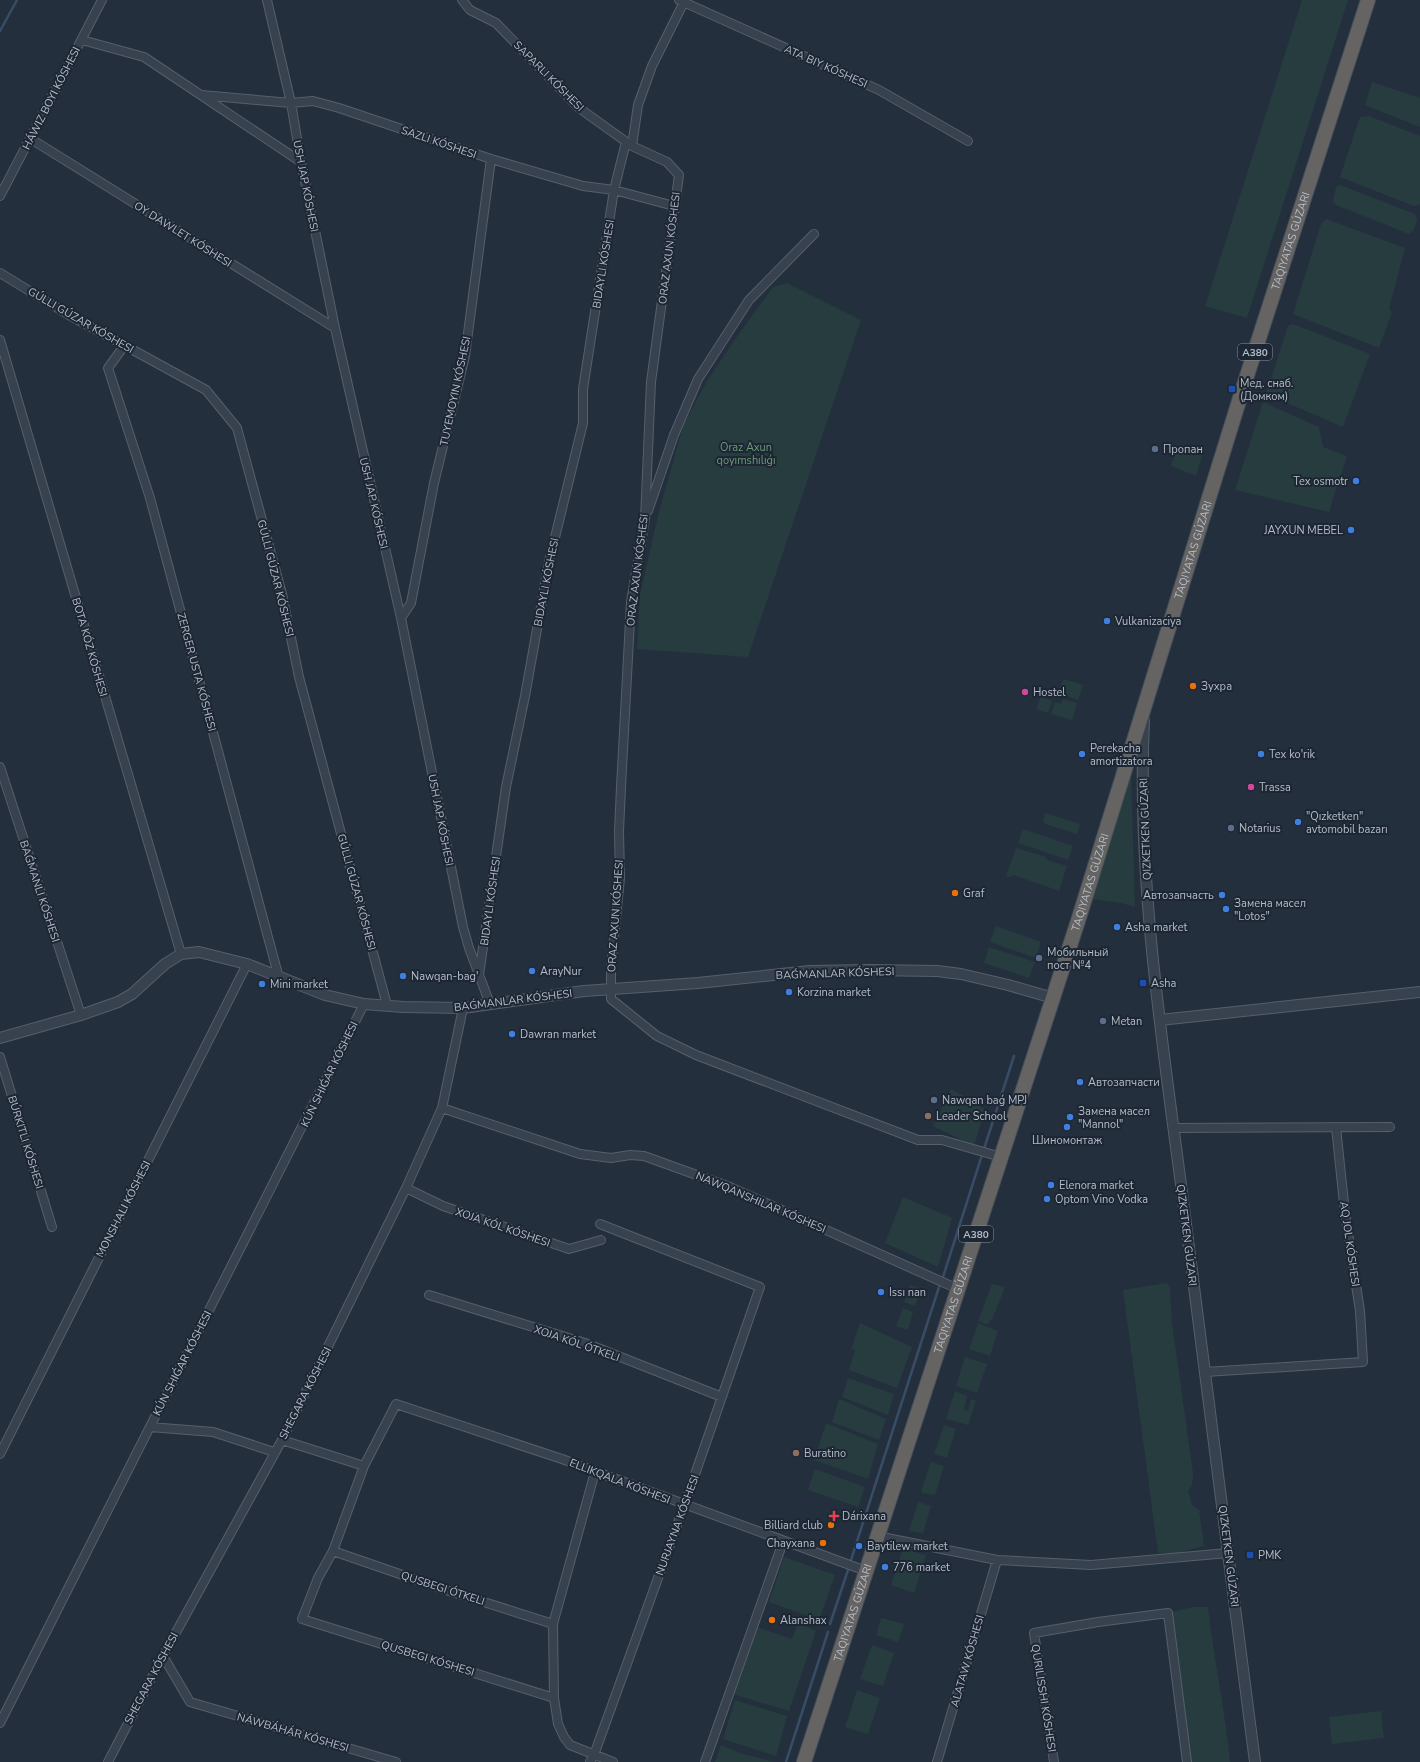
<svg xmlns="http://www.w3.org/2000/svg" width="1420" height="1762" font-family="'Nunito Sans',sans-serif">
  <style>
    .green { fill: #263c3f }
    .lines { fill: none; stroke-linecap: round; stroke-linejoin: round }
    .stream { stroke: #394c67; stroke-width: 2.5 }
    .minor-casing { stroke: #565f6c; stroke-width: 10 }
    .tertiary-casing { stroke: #565f6c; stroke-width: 12 }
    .trunk-casing { stroke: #434c59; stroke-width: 16 }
    .minor { stroke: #38414e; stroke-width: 8 }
    .tertiary { stroke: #38414e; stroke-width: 10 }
    .trunk { stroke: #656462; stroke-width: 14 }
    .transit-dot { fill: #1a4fb4; stroke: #1d2633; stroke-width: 1.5 }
    .service-dot { fill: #5c6f8a; stroke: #1d2633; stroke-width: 1.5 }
    .shop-dot { fill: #3f7fe0; stroke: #1d2633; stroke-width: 1.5 }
    .food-dot { fill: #e8710a; stroke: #1d2633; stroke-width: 1.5 }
    .hotel-dot { fill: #d1479c; stroke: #1d2633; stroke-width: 1.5 }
    .education-dot { fill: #8d6e63; stroke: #1d2633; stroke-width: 1.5 }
    .health-dot { fill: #e0444e; stroke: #1d2633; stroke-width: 1.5 }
    .labels { text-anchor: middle; stroke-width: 4; stroke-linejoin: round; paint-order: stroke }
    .shield { fill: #1d2633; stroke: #878f9c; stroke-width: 1 }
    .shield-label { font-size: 10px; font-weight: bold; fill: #b4bcc9 }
    .street-label { font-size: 11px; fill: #b4bcc9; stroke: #1d2633 }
    .poi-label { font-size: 11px; fill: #b4bcc9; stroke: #1d2633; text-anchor: start }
    .park-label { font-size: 11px; fill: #6b9a76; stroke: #1d2633 }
  </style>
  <rect width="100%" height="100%" fill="#242f3e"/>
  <path class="green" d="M1302 0H1348L1247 318 1205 306Z
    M1372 82 1420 98V127L1365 105Z
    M1369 116 1420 136V204L1414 206 1340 177 1360 117Z
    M1340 185 1415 214 1417 220 1414 230 1409 234 1336 205 1333 201 1336 187Z
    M1326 219 1405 248 1389 309 1392 312 1379 348 1293 314 1321 224Z
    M787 283 861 320 748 657 637 649 640 594 659 512 683 426 707 381 738 335 773 287Z
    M1293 324 1370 354 1343 427 1266 394 1288 326Z
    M1263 402 1319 427 1323 447 1347 456 1329 512 1235 490Z
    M1178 445 1205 447 1196 476 1171 466Z
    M1063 679 1083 685 1078 700 1064 695 1065 690 1060 688Z
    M1042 692 1047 693 1045 698 1052 701 1048 713 1036 709Z
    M1063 699 1077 703 1072 720 1051 714 1055 702 1061 704Z
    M1131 771 1135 907 1121 903 1092 899Z
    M1045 813 1080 824 1077 834 1045 824 1043 820Z
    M1023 829 1073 846 1068 860 1018 843Z
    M1016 848 1046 857 1047 860 1067 866 1059 891 1014 875 1009 877 1006 876Z
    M996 926 1041 942 1036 958 990 942Z
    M989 947 1035 962 1029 978 984 963Z
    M951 1089 975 1102 985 1110 974 1146 933 1126Z
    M903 1197 952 1218 938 1267 885 1243Z
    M1167 1283 1170 1288 1172 1323 1193 1473 1192 1485 1188 1491 1192 1505 1199 1510 1204 1546 1177 1553H1158L1123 1290Z
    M992 1284 1005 1287 992 1320H990L988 1325 978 1321Z
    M910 1285 921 1289 915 1306 904 1302Z
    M903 1308 913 1312 908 1330 896 1326Z
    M860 1323 912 1347 897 1388 849 1370 855 1350 851 1349Z
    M978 1323 998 1331 990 1356 969 1349Z
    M965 1357 987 1364 977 1393 956 1386Z
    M848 1378 894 1394 888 1415 842 1397Z
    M955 1391 967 1396 964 1410 968 1411 971 1399 976 1401 968 1425 946 1419Z
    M839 1399 886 1419 879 1440 832 1422Z
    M826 1423 878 1444 868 1479 814 1460Z
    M944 1425 956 1429 947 1458 934 1454Z
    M931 1462 944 1466 935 1495 923 1493 921 1491Z
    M815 1469 865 1487 858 1507 808 1490Z
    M918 1502 931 1506 923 1533 909 1531Z
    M903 1549 926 1555 914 1593 891 1585Z
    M784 1557 835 1575 819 1620 769 1602Z
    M1194 1607H1208C1214 1659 1225 1710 1230 1762H1192L1171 1612Z
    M881 1618 904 1624 898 1642 876 1635Z
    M798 1623 816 1631 789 1711 733 1694 757 1627 792 1639Z
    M872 1645 894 1653 883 1686 860 1679Z
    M857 1690 880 1698 868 1734 845 1727Z
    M735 1700 787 1716 776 1756 723 1739Z
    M1381 1711 1384 1738 1332 1744 1329 1717Z
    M721 1745 740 1753 774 1762H715Z"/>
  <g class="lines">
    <path class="stream" d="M0 31 17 0
      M984 1149 1014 1056
      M943 1277 982 1155
      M851 1560 939 1287
      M830 1624 848 1570
      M786 1762 828 1632"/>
    <g class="minor-casing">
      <path id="minor" d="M267 0 291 103 301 162 335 328 401 618 463 927 469 948 490 1004
        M462 0 470 10 496 23 579 108 632 146 667 162 679 175 651 382 645 519 631 602 621 787 619 831 620 878 611 968V999L657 1036 696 1055 918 1140H942L1001 1157
        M679 0 879 90 968 141
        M82 40 144 57 301 162
        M201 95 291 103 313 101 339 108 491 159 583 186 614 190 674 206
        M31 139 335 328
        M632 146 638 105 652 66 684 2
        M0 196 102 0
        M0 273 69 315 206 390 237 428 282 594 299 677 387 1005
        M0 340 181 954
        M124 346 108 368 150 498 279 978
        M648 511 674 435 698 379 749 300 814 234
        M401 618 411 603 434 483 465 356 491 159
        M0 767 81 1015
        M479 975 506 787 525 696 549 562 583 423V389L614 190 626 142
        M0 1057 52 1227
        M442 1108 580 1154 611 1158 630 1155 644 1156 730 1187 958 1289
        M1173 1128 1390 1127
        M406 1188 443 1206 569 1249 601 1240
        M429 1295 585 1343 722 1397
        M1205 1372 1363 1362 1360 1311 1345 1213 1336 1127
        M150 1427 213 1432 274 1452
        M282 1440 364 1466
        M0 1454 247 964
        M595 1472 553 1624 554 1698 558 1724 564 1737 570 1745 613 1762
        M877 1536 997 1560 1091 1565 1228 1553
        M333 1551 449 1591 553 1624
        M163 1656 190 1702 396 1762
        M554 1698 302 1619 318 1578 333 1551 364 1466 396 1404 562 1459 866 1571
        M0 1723 364 1004
        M108 1762 163 1656 282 1440 406 1188 442 1108 463 1008
        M590 1762 594 1755 684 1506 760 1287 600 1224
        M705 1762 783 1542
        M937 1762 997 1560
        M1054 1762 1034 1633 1098 1622 1168 1613 1187 1762"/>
    </g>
    <g class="tertiary-casing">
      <path id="tertiary" d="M1144 721C1137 872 1160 1027 1180 1177 1204 1372 1230 1567 1255 1762
        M1160 1020 1420 992
        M0 1038 81 1015 118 1002 132 994 165 964 181 954 199 952 247 964 325 995 364 1004 403 1007 463 1008 584 991 698 983 810 971 868 970 937 971 961 974 1008 985 1053 998"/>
    </g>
    <g class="trunk-casing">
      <g id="trunk">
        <path id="s1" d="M804 1762 1078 921 1243 388 1368 0"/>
      </g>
    </g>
    <use href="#minor" class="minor"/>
    <use href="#tertiary" class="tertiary"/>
    <use href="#trunk" class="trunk"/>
  </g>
  <g class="transit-dot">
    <rect x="1228" y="385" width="8" height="8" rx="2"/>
    <rect x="1139" y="979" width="8" height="8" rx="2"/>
    <rect x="1246" y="1551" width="8" height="8" rx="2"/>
  </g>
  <g class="service-dot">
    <circle cx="1155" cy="449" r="4"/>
    <circle cx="1231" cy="828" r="4"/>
    <circle cx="1039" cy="958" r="4"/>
    <circle cx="1103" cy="1021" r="4"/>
    <circle cx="934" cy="1100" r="4"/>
  </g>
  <g class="shop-dot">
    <circle cx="1356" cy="481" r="4"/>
    <circle cx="1351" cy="530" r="4"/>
    <circle cx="1107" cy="621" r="4"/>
    <circle cx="1082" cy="754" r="4"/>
    <circle cx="1261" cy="754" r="4"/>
    <circle cx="1298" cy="822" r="4"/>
    <circle cx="1222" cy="895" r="4"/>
    <circle cx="1226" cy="909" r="4"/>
    <circle cx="1117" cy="927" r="4"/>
    <circle cx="532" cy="971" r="4"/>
    <circle cx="403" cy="976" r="4"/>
    <circle cx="262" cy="984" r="4"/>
    <circle cx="789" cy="992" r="4"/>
    <circle cx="512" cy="1034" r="4"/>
    <circle cx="1080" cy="1082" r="4"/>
    <circle cx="1070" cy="1117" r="4"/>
    <circle cx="1067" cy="1127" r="4"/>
    <circle cx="1051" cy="1185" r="4"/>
    <circle cx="1047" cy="1199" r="4"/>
    <circle cx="881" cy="1292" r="4"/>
    <circle cx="859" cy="1546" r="4"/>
    <circle cx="885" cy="1567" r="4"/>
  </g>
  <g class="food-dot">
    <circle cx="1193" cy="686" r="4"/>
    <circle cx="955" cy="893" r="4"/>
    <circle cx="831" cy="1525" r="4"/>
    <circle cx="823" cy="1543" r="4"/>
    <circle cx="772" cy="1620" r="4"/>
  </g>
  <g class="hotel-dot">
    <circle cx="1025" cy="692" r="4"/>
    <circle cx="1251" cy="787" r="4"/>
  </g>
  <g class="education-dot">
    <circle cx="928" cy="1116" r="4"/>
    <circle cx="796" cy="1453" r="4"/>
  </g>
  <path class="health-dot" d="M832 1510h4v4h4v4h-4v4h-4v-4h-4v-4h4z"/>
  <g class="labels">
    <g class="shield">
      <rect x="1238" y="344" width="34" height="16" rx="3"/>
      <rect x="959" y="1226" width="34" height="16" rx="3"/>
    </g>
    <g class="shield-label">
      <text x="1255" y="356">A380</text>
      <text x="976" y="1238">A380</text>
    </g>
    <g class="street-label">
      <text transform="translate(826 66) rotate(24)" y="4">ATA BIY KÓSHESI</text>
      <text transform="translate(549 76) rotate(45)" y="4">SAPARLI KÓSHESI</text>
      <text transform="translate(51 98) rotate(-63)" y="4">HÁWIZ BOYI KÓSHESI</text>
      <text transform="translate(439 142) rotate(19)" y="4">SAZLI KÓSHESI</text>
      <text transform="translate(306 186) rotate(79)" y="4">USH JAP KÓSHESI</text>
      <text transform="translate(183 234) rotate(32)" y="4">OY DAWLET KÓSHESI</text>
      <text dy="4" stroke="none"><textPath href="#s1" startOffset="1597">TAQIYATAS GÚZARI</textPath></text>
      <text transform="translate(669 248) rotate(-83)" y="4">ORAZ AXUN KÓSHESI</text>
      <text transform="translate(603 264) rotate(-81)" y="4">BIDAYLI KÓSHESI</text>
      <text transform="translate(81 320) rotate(30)" y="4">GÚLLI GÚZAR KÓSHESI</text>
      <text transform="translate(455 391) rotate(-78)" y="4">TUYEMOYIN KÓSHESI</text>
      <text transform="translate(374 503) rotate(77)" y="4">USH JAP KÓSHESI</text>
      <text dy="4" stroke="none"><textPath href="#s1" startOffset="1273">TAQIYATAS GÚZARI</textPath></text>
      <text transform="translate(637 570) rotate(-83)" y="4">ORAZ AXUN KÓSHESI</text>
      <text transform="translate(276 578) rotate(76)" y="4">GÚLLI GÚZAR KÓSHESI</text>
      <text transform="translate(546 582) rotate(-79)" y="4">BIDAYLI KÓSHESI</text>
      <text transform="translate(90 647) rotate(74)" y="4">BOTA KÓZ KÓSHESI</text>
      <text transform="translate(197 672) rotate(75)" y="4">ZERGER USTA KÓSHESI</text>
      <text transform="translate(441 820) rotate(79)" y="4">USH JAP KÓSHESI</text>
      <text transform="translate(1145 829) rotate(-92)" y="4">QIZKETKEN GÚZARI</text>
      <text dy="4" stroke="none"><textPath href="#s1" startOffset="925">TAQIYATAS GÚZARI</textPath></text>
      <text transform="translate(40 891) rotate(72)" y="4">BAǴMANLI KÓSHESI</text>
      <text transform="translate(357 892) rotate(75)" y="4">GÚLLI GÚZAR KÓSHESI</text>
      <text transform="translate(490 901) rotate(-82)" y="4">BIDAYLI KÓSHESI</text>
      <text transform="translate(615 916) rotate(-86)" y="4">ORAZ AXUN KÓSHESI</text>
      <text transform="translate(835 973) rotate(-2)" y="4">BAǴMANLAR KÓSHESI</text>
      <text transform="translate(513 1000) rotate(-7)" y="4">BAǴMANLAR KÓSHESI</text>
      <text transform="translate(329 1074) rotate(-64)" y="4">KÚN SHIǴAR KÓSHESI</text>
      <text transform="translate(26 1142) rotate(73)" y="4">BÚRKITLI KÓSHESI</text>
      <text transform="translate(761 1202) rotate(23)" y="4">NAWQANSHILAR KÓSHESI</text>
      <text transform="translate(123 1209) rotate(-63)" y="4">MONSHALI KÓSHESI</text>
      <text transform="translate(503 1227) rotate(19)" y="4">XOJA KÓL KÓSHESI</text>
      <text transform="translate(1187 1235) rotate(83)" y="4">QIZKETKEN GÚZARI</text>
      <text transform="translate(1350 1244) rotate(82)" y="4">AQ JOL KÓSHESI</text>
      <text dy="4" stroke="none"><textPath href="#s1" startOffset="481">TAQIYATAS GÚZARI</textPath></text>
      <text transform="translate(577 1343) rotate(19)" y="4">XOJA KÓL ÓTKELI</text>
      <text transform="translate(182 1363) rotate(-63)" y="4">KÚN SHIǴAR KÓSHESI</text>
      <text transform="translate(305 1393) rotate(-63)" y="4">SHEGARA KÓSHESI</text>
      <text transform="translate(620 1481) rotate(21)" y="4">ELLIKQALA KÓSHESI</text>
      <text transform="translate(677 1525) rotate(-70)" y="4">NURJAYNA KÓSHESI</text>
      <text transform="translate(1229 1556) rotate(83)" y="4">QIZKETKEN GÚZARI</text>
      <text transform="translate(443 1588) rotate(18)" y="4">QUSBEGI ÓTKELI</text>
      <text dy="4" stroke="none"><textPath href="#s1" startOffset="157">TAQIYATAS GÚZARI</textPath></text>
      <text transform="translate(428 1658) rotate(17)" y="4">QUSBEGI KÓSHESI</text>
      <text transform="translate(967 1661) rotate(-74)" y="4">ALATAW KÓSHESI</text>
      <text transform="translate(151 1678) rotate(-62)" y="4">SHEGARA KÓSHESI</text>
      <text transform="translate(1044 1698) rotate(81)" y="4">QURILISSHI KÓSHESI</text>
      <text transform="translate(293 1732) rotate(16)" y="4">NÁWBÁHÁR KÓSHESI</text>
    </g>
    <g class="poi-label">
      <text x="1240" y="387">Мед. снаб.<tspan x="1240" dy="13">(Домком)</tspan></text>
      <text x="1163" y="453">Пропан</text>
      <text x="1348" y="485" text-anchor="end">Tex osmotr</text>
      <text x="1343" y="534" text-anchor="end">JAYXUN MEBEL</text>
      <text x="1115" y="625">Vulkanizaciya</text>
      <text x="1201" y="690">Зухра</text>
      <text x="1033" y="696">Hostel</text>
      <text x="1090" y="752">Perekacha<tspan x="1090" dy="13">amortizatora</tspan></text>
      <text x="1269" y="758">Tex ko'rik</text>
      <text x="1259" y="791">Trassa</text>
      <text x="1306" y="820">"Qızketken"<tspan x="1306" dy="13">avtomobil bazarı</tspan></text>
      <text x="1239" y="832">Notarius</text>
      <text x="963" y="897">Graf</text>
      <text x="1214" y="899" text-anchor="end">Автозапчасть</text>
      <text x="1234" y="907">Замена масел<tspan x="1234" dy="13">"Lotos"</tspan></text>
      <text x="1125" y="931">Asha market</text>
      <text x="1047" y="956">Мобильный<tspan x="1047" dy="13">пост №4</tspan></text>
      <text x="540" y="975">ArayNur</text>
      <text x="411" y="980">Nawqan-bag'</text>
      <text x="1151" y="987">Asha</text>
      <text x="270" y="988">Mini market</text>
      <text x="797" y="996">Korzina market</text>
      <text x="1111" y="1025">Metan</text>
      <text x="520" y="1038">Dawran market</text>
      <text x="1088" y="1086">Автозапчасти</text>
      <text x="942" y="1104">Nawqan baǵ MPJ</text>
      <text x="1078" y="1115">Замена масел<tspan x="1078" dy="13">"Mannol"</tspan></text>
      <text x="936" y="1120">Leader School</text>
      <text x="1067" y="1144" text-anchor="middle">Шиномонтаж</text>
      <text x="1059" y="1189">Elenora market</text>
      <text x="1055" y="1203">Optom Vino Vodka</text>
      <text x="889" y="1296">Issı nan</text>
      <text x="804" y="1457">Buratino</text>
      <text x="842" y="1520">Dárixana</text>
      <text x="823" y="1529" text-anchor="end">Billiard club</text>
      <text x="815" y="1547" text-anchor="end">Chayxana</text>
      <text x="867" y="1550">Baytilew market</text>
      <text x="1258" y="1559">PMK</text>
      <text x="893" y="1571">776 market</text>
      <text x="780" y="1624">Alanshax</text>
    </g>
    <g class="park-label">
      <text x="746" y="451">Oraz Axun<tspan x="746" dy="13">qoyımshılıǵı</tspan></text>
    </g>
  </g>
</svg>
